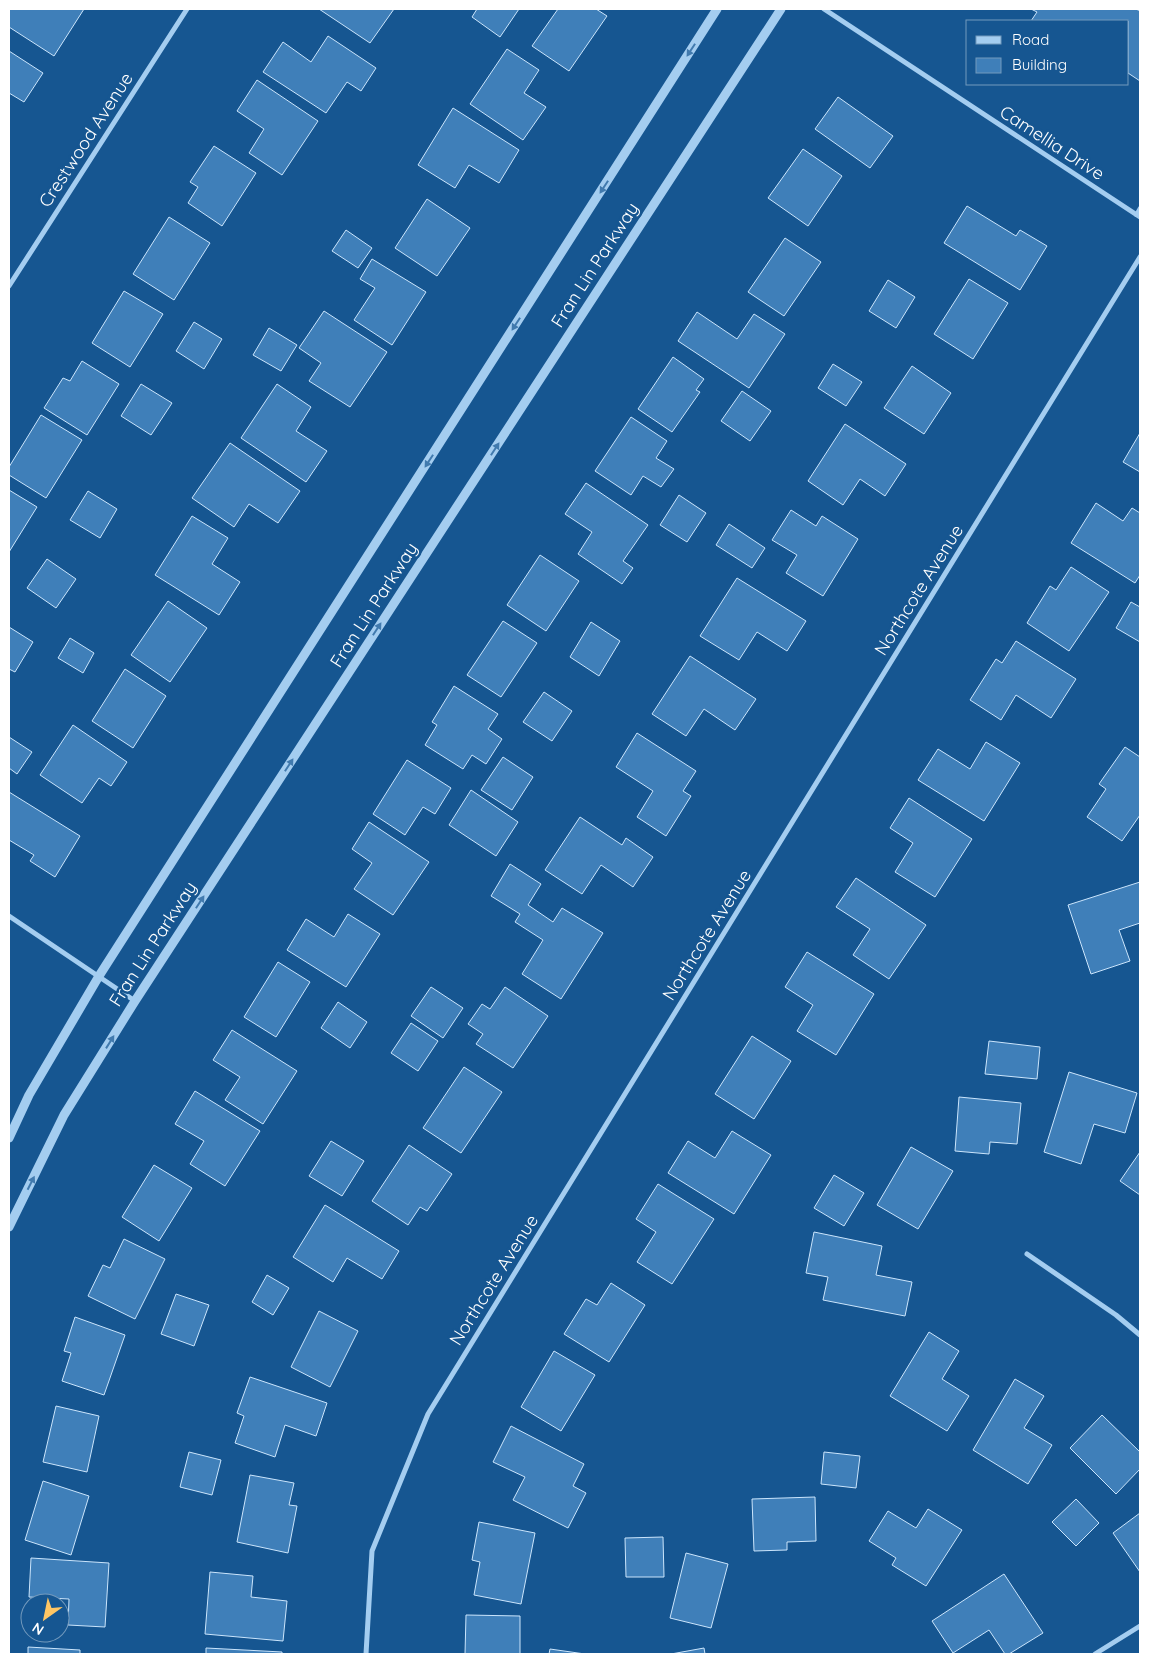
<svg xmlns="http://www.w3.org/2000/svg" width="1149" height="1663" font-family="Quicksand,sans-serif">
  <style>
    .building { fill: #3f7fb9; stroke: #cbe5fc }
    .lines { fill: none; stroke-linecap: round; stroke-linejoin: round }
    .service { stroke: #a4cdf0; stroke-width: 4 }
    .minor { stroke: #a4cdf0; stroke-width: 5 }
    .tertiary { stroke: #a4cdf0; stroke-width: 9 }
    .oneway { fill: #417aae }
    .labels { text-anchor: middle; stroke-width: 5; stroke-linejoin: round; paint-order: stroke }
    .street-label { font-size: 18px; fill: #fff; stroke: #165691 }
  </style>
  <rect width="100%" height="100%" fill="#165691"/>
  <path class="building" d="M9 9H84L54 56 9 27Z
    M319 9H394L370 43Z
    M477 9H519L500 37 472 17Z
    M558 9H596L607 16 569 71 532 46Z
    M1031 9H1136L1140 11V81L1128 73V21H1031L1037 12Z
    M328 36 376 68 361 91 347 82 326 113 263 72 283 42 311 62Z
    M507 49 539 70 524 93 546 107 523 140 470 104Z
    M9 51 43 73 24 102 9 93Z
    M257 80 318 121 282 175 249 153 264 129 237 111Z
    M838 97 893 136 870 168 815 129Z
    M453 108 519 150 499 183 469 165 455 188 418 165Z
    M214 146 256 173 222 226 188 203 198 187 190 182Z
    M803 149 842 176 808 226 768 198Z
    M427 199 470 228 437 276 395 248Z
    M967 206 1016 236 1020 230 1047 246 1020 290 944 243Z
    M169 217 210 243 174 300 133 274Z
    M346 230 372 248 358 268 332 251Z
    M785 238 821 262 784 316 748 292Z
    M372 259 426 292 392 345 354 320 375 288 360 279Z
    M969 279 1008 303 973 359 934 334Z
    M888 280 915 297 896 328 869 311Z
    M124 291 163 314 130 367 92 343Z
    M324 311 387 352 350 407 309 381 321 363 299 348Z
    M697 312 737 339 754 314 785 334 749 388 678 341Z
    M194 322 222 339 204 369 176 351Z
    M269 328 297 345 281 371 253 355Z
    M673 357 704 379 696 390 700 392 672 432 638 409Z
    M82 361 119 384 87 435 44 408 63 378 70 381Z
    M833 364 862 382 846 406 818 388Z
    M912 366 951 393 924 434 884 408Z
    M141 384 172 403 151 435 121 416Z
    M277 384 311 407 296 431 327 451 306 482 241 438Z
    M742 391 771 411 750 441 721 421Z
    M41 415 82 440 46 498 9 475V467Z
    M631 417 667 441 656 458 674 469 661 487 643 476 631 495 595 471Z
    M845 424 906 464 885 496 860 479 843 505 808 481Z
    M1140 433V472L1123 462Z
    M230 443 300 491 278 523 249 504 234 527 192 498Z
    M586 483 648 525 623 561 633 568 622 584 578 554 592 532 565 514Z
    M9 490 37 507 9 552Z
    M88 491 117 509 100 538 70 520Z
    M679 495 706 513 687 542 660 525Z
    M1096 503 1123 521 1132 508 1140 513V575L1135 583 1071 543Z
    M791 510 816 526 822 516 858 539 823 596 786 573 797 555 772 540Z
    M192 516 228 538 212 564 240 582 219 615 155 575Z
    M729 524 765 548 752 568 716 545Z
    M540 555 579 581 546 631 507 605Z
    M47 559 76 579 56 608 27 588Z
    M1071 567 1109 592 1069 651 1027 623 1050 586 1056 590Z
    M737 578 806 621 787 651 757 632 739 660 700 636Z
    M168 601 207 628 170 682 131 655Z
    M1131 602 1140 607V642L1116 628Z
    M503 621 537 643 501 697 467 675Z
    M591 622 620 641 599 676 570 657Z
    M9 627 33 642 15 672 9 669Z
    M70 638 94 653 83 673 58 658Z
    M1016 641 1076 679 1051 718 1016 695 1001 720 970 700 996 659 1002 663Z
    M690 656 756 699 735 730 704 709 686 736 652 714Z
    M125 669 166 696 133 748 92 721Z
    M454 686 498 714 488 729 502 739 486 764 472 755 463 769 425 745 437 725 432 722Z
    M544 692 572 711 552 741 523 722Z
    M73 725 127 762 111 786 99 778 82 803 40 775Z
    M637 733 696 771 683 791 691 796 666 836 637 817 653 791 616 767Z
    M9 737 32 752 17 774 9 768Z
    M986 742 1020 763 984 821 918 780 938 749 970 769Z
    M1125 747 1140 757V815L1122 841 1087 817 1106 789 1099 784Z
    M503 757 533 777 512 810 481 790Z
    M407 760 451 788 435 814 423 807 405 835 373 814Z
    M471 790 518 822 496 856 449 825Z
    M9 792 80 836 55 877 30 861 34 855 9 840Z
    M909 798 972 839 935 897 895 872 913 843 890 828Z
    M580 817 622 845 626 838 653 857 633 887 601 865 582 894 545 870Z
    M369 822 429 862 393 915 354 889 372 863 352 849Z
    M510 864 541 884 528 905 553 922 562 908 603 933 561 999 522 974 543 940 515 922 520 914 491 896Z
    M856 878 926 925 889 979 853 955 870 929 836 907Z
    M1140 882V923L1119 930 1130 961 1091 974 1068 905Z
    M348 914 380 934 346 987 287 950 306 919 334 937Z
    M807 952 874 994 836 1055 797 1031 813 1005 785 987Z
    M278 962 310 982 276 1037 244 1017Z
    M431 987 463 1008 443 1038 411 1016Z
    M505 987 548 1016 513 1068 476 1044 483 1034 468 1024 482 1004 490 1009Z
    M338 1002 367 1022 350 1048 321 1028Z
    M411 1023 438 1041 418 1071 391 1053Z
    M232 1030 297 1071 263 1124 225 1100 240 1077 213 1060Z
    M752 1036 791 1061 754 1119 715 1094Z
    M989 1041 1040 1047 1037 1079 985 1074Z
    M464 1067 502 1092 461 1153 423 1128Z
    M1069 1072 1137 1093 1125 1133 1094 1124 1081 1164 1044 1152Z
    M195 1091 260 1131 225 1186 190 1164 204 1141 175 1124Z
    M959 1097 1021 1103 1017 1144 990 1142 989 1154 955 1151Z
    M732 1131 771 1155 734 1214 668 1173 688 1141 715 1158Z
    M331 1141 364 1161 342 1196 309 1176Z
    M409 1145 452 1174 427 1211 420 1207 408 1225 372 1201Z
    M911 1147 953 1171 918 1229 877 1205Z
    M1140 1152V1195L1120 1181Z
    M154 1165 192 1188 159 1241 122 1217Z
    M834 1175 864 1193 844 1226 814 1208Z
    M658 1184 714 1219 672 1284 637 1262 656 1232 636 1219Z
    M325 1205 399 1251 382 1279 347 1258 333 1282 293 1257Z
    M814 1232 882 1246 876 1275 912 1282 905 1316 823 1300 828 1277 806 1273Z
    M124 1239 165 1259 135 1319 88 1296 103 1265 110 1268Z
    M267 1275 289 1288 273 1315 252 1302Z
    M611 1283 645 1305 609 1362 564 1334 586 1299 597 1305Z
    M176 1294 209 1305 194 1346 161 1334Z
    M319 1311 358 1331 330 1387 291 1367Z
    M75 1317 125 1335 104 1395 62 1381 71 1353 64 1351Z
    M929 1332 959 1351 942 1379 969 1396 947 1431 890 1396Z
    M554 1351 595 1375 561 1431 521 1407Z
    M250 1377 327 1403 316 1436 285 1425 275 1457 235 1443 244 1416 237 1413Z
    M1015 1379 1044 1396 1024 1428 1052 1445 1028 1484 973 1450Z
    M56 1406 99 1416 87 1472 43 1462Z
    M1102 1415 1140 1452V1469L1116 1494 1070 1448Z
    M511 1426 584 1464 573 1486 586 1493 568 1528 513 1500 525 1477 493 1462Z
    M189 1452 221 1460 212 1495 180 1487Z
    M824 1452 860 1456 856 1488 821 1484Z
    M250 1475 294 1483 289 1505 297 1506 288 1553 237 1542Z
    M43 1481 89 1496 71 1555 25 1540Z
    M815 1497 816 1541 787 1542V1550L754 1551 752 1499Z
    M1076 1499 1099 1523 1076 1546 1052 1522Z
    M928 1509 962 1530 926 1586 892 1565 896 1558 869 1541 888 1511 916 1528Z
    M1140 1513V1572L1113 1533Z
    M479 1522 535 1533 521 1604 474 1595 480 1562 472 1560Z
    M663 1537 664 1577H626L625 1538Z
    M686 1553 728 1564 711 1628 670 1618Z
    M31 1558 109 1563 105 1627 68 1625 69 1599 29 1597Z
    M210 1572 253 1576 251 1597 287 1601 283 1641 205 1634Z
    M1004 1574 1043 1633 1009 1654H1005L989 1630 953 1653 932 1621Z
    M466 1615 520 1616V1654H465Z
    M28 1647 80 1650V1654H28Z
    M206 1648 282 1652V1654H206Z
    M704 1648 705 1654H671Z
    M550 1649 585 1654H549Z"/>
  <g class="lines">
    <path class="service" d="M1136 215 1140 208"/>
    <path class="minor" d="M824 9 1140 217
      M9 286 187 9
      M9 916 135 1001
      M1027 1254 1116 1315 1140 1335
      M366 1654 372 1551 428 1414 1140 257
      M1095 1654 1140 1626"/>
    <path class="tertiary" d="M9 1138 29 1095 99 976 717 9
      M9 1227 64 1115 135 1001 781 9"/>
  </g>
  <defs><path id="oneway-solid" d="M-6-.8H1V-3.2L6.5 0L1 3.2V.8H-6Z" transform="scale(1.25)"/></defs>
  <g class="oneway">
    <use href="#oneway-solid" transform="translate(691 50) rotate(123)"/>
    <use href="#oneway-solid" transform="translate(604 187) rotate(123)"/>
    <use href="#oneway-solid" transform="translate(516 324) rotate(123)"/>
    <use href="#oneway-solid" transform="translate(495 449) rotate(-57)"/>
    <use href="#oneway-solid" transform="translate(429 461) rotate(123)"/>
    <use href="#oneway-solid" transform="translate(377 629) rotate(-57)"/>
    <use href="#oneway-solid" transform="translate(289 765) rotate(-57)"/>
    <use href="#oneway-solid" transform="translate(200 902) rotate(-57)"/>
    <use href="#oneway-solid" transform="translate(110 1042) rotate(-58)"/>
    <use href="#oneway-solid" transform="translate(31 1183) rotate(-63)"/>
  </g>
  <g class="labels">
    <g class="street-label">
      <text transform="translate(86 140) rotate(-57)" y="6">Crestwood Avenue</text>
      <text transform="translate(1052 143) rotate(33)" y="6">Camellia Drive</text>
      <text transform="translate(595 265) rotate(-57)" y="6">Fran Lin Parkway</text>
      <text transform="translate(919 590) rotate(-58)" y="6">Northcote Avenue</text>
      <text transform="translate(374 605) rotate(-57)" y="6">Fran Lin Parkway</text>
      <text transform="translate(707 935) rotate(-58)" y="6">Northcote Avenue</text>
      <text transform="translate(153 944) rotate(-57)" y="6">Fran Lin Parkway</text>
      <text transform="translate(494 1280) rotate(-58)" y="6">Northcote Avenue</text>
    </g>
  </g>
  <rect width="1149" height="1663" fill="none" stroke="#ffffff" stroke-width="20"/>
  <rect x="966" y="20" width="162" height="65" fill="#165691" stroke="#739abd"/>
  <rect x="976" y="36" width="25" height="8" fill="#a4cdf0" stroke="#739abd"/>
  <text x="1012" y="45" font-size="15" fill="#ffffff">Road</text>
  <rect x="976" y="58" width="25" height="15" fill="#3f7fb9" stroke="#739abd"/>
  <text x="1012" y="70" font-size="15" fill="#ffffff">Building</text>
  <g transform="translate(45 1618) rotate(213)"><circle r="24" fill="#165691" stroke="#739abd"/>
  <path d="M0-4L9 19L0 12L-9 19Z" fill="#ffc664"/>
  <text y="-8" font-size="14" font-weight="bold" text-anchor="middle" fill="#ffffff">N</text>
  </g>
</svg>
